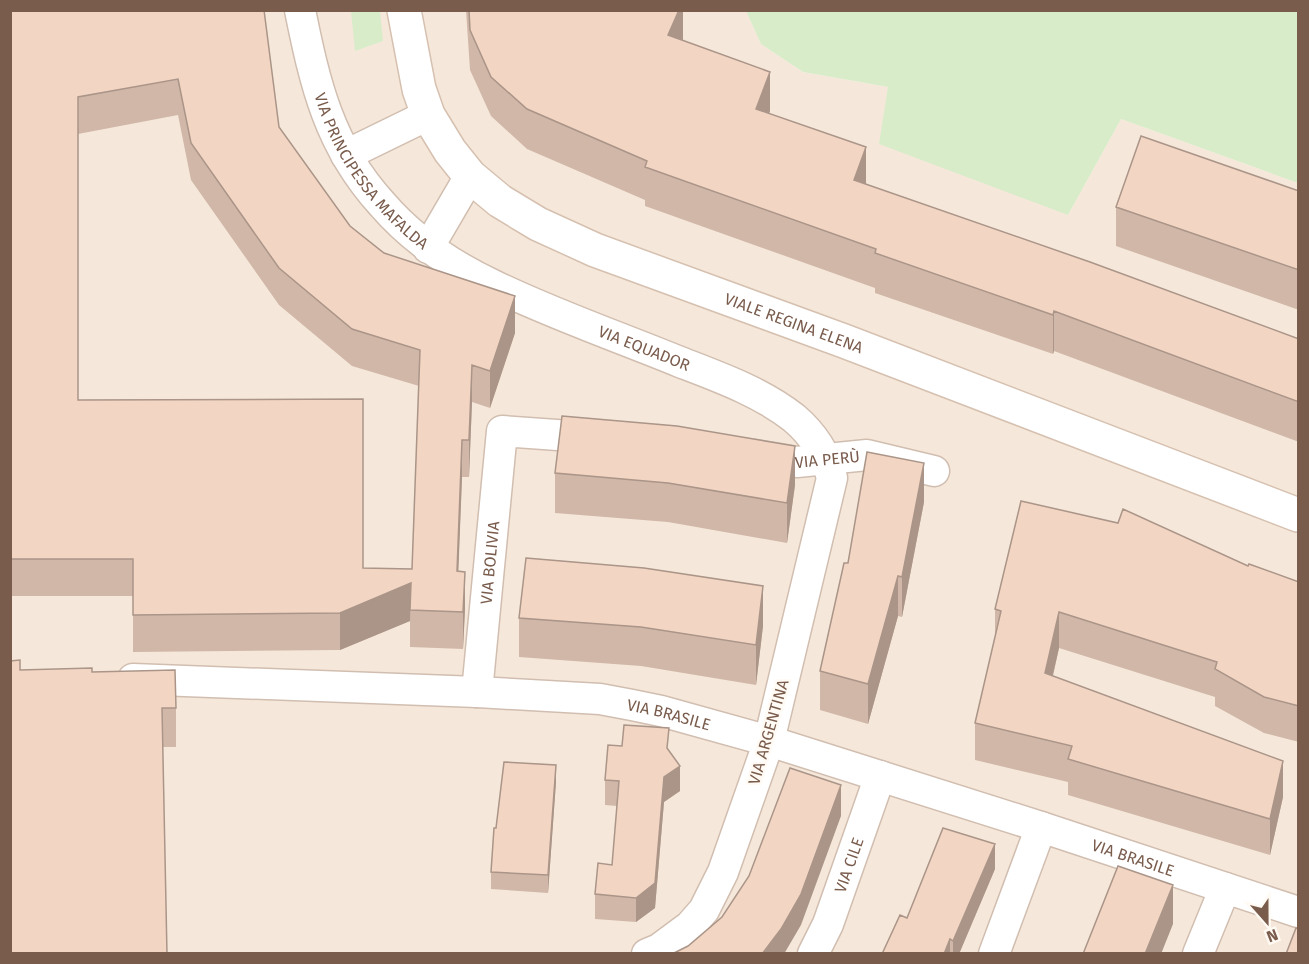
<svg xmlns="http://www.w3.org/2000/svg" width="1309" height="964" font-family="'Fira Sans',sans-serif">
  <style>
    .residential { fill: #f5e8da }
    .green { fill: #d8ecc9 }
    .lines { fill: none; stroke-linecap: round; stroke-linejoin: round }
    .minor-casing { stroke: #d1beb0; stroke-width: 33 }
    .secondary-casing { stroke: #d6c0b0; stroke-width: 36 }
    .minor { stroke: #fff; stroke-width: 30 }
    .secondary { stroke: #fff; stroke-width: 33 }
    .wall { fill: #d1b7a8; fill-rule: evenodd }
    .shaded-wall { fill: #aa9588 }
    .building { fill: #f3d5c3; stroke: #aa9588; stroke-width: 1.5; fill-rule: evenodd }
    .labels { text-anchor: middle; stroke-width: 5; stroke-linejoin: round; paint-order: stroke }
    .street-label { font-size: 16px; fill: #7a5c4d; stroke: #fffaf3 }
  </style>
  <rect width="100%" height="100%" fill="#fdf6ec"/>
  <path class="residential" d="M10 11H746L761 44 803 72 888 87 1068 215 1121 119 1298 183V953H11Z"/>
  <path class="green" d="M351 11H380L383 41 355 51Z
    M746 11H1298V183L1121 119 1068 215 879 144 888 87 803 72 761 44Z"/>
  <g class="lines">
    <g class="minor-casing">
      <g id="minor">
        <path id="s1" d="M300 10C315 84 329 146 382 204 413 240 452 266 495 286 555 315 619 337 680 362 719 377 761 392 794 418 814 435 826 454 832 478L769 741 723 872 704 910 690 926 659 949 647 954"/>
        <path d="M346 155 428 115"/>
        <path d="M428 248 470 176"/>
        <path id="s2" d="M754 455 797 462 867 455 934 471"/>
        <path id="s3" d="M133 679 477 692 600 699 632 705 661 711 769 741 1041 827 1298 912"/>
        <path id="s4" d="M477 692 502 431 599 438"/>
        <path id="s5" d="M813 954 828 924 880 776"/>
        <path d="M994 954 1041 827"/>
        <path d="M1198 954 1225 888"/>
      </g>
    </g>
    <g class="secondary-casing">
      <g id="secondary">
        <path id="s6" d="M404 10 419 89 428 115 450 151 470 176 500 201 538 224 595 250 844 341 1298 515"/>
      </g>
    </g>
    <use href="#minor" class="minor"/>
    <use href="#secondary" class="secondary"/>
  </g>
  <path class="wall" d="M10 10H264L279 127 350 226 384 253 515 333 490 408 472 402 469 477H462L458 571 465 609 463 649 410 647V621L340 650 133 652V596H10ZM178 115 191 180 279 305 352 366 419 386 412 569 363 568 78 400V134Z
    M466 10H683V41L770 111 769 113 866 184 1299 339V442L1054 351 1053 354 875 293V288L645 206V200L527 149 491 116 470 70Z
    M1299 191V310L1116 246V207Z
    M555 473 795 485 787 543 668 522 555 513Z
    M924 502 902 617 898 616 868 724 820 710V671L848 563Z
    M1248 566 1299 582V742L1264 733 1215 706V697L1059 648 1053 676 1283 797 1270 855 1068 795V782L975 760V723L995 636V609Z
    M519 618 763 626 756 685 641 666 519 657Z
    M20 670 92 672 176 708V747H163Z
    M669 750 680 791 664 802 655 908 636 922 595 919V894L612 865 617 806 605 805V780Z
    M556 782 548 893 491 889V872L496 828Z
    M995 869 959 954H882L907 918Z"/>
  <path class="shaded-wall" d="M679 10H683V39L668 75V35Z
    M770 72V111L756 148V109Z
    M866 147V187L854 180Z
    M515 296V333L490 408V371Z
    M1054 311V351L1053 354V315Z
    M472 365V402L469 477V440Z
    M462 440V477L457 608V571Z
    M795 446V485L787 543V503Z
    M924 463V502L902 617V577Z
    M465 572V609L463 649V612Z
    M898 576V616L868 724V684Z
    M411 583 410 621 340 650V613Z
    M763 586V626L756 685V645Z
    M1059 612V648L1045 709V673Z
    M1283 761V797L1270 855V819Z
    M556 765V782L548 893V875Z
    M680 766V791L664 802 655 908 636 922V898L664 777Z
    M841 785V816L801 925 784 954H762Z
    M995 844V869L959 954H953V941Z
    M1173 885V924L1161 954H1145Z
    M950 939V954H944Z"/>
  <path class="building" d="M10 10H264L279 127 350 226 384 253 515 296 490 371 472 365 469 440H462L457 571 465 572 463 612 410 610 411 583 340 613 133 615V559H10ZM178 79 191 143 279 268 352 329 420 350 412 569 363 568V399L78 400V97Z
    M469 10H679L668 35 770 72 756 109 866 147 854 180 1090 262 1299 339V402L1054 311 1053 315 875 253 876 249 645 167 647 161 527 109 491 77 470 30Z
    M1141 136 1299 191V270L1116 207Z
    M562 416 677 426 795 446 787 503 668 483 555 473Z
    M867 452 924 463 902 577 898 576 868 684 820 671 844 563H848Z
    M1021 501 1118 523 1123 509 1248 566 1249 564 1299 582V706L1264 697 1215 669 1217 662 1059 612 1045 673 1283 761 1270 819 1068 759 1072 746 975 723 1001 611 995 609Z
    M526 558 644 568 763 586 756 645 641 627 519 618Z
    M20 660V670L92 668V672L175 670 176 708H162L167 954H10V661Z
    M624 725 669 728 667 748 680 766 664 777 655 883 636 898 595 894 598 863 612 865 619 781 605 780 608 745 622 746Z
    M504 762 556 765 548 875 491 872 494 828H496Z
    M790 768 841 785 801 894 781 929 762 954H672L688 946 722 917 749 876Z
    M943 828 995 844 953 941 950 939 944 954H882L900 915 907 918Z
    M1118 866 1173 885 1145 954H1083Z
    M1296 928 1299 929V954H1286Z"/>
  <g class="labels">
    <g class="street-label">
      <text dy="6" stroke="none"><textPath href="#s1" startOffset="180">VIA PRINCIPESSA MAFALDA</textPath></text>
      <text dy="6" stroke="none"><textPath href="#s6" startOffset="540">VIALE REGINA ELENA</textPath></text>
      <text dy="6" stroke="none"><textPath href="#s1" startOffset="516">VIA EQUADOR</textPath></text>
      <text dy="6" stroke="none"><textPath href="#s2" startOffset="74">VIA PERÙ</textPath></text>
      <text dy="6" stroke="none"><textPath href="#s4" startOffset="130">VIA BOLIVIA</textPath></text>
      <text dy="6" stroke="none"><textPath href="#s3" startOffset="538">VIA BRASILE</textPath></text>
      <text transform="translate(768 732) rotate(-74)" y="6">VIA ARGENTINA</text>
      <text dy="6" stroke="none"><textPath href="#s3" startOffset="1024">VIA BRASILE</textPath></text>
      <text dy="6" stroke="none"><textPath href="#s5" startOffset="96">VIA CILE</textPath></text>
    </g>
  </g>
  <rect width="1309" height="964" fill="none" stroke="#7a5c4d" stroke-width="24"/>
  <g transform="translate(1267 922) rotate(159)" stroke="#fffaf3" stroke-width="4.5" paint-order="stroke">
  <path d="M0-4.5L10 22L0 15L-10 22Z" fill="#7a5c4d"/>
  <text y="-9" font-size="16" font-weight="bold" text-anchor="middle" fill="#7a5c4d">N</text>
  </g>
</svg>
